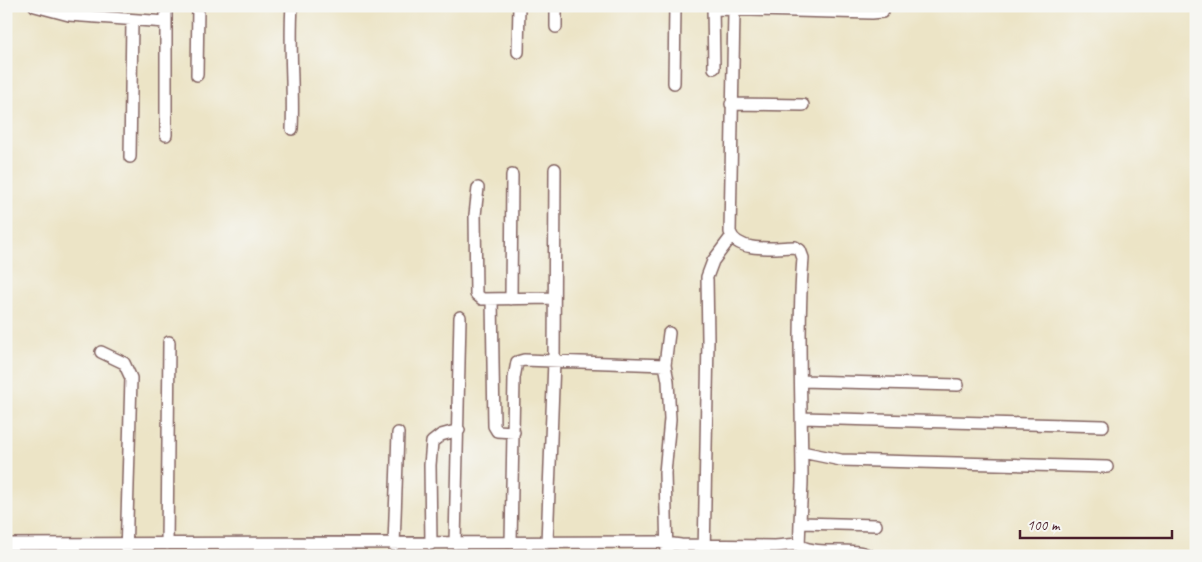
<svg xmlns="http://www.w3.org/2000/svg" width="1202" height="562" font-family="Caveat,sans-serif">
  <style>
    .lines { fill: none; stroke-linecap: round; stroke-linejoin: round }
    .minor-casing { stroke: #836461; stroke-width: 14 }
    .minor { stroke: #fff; stroke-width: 11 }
  </style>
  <rect width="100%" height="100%" fill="#f6f6f2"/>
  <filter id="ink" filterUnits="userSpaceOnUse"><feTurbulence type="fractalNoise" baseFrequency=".02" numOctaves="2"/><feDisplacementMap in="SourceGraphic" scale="10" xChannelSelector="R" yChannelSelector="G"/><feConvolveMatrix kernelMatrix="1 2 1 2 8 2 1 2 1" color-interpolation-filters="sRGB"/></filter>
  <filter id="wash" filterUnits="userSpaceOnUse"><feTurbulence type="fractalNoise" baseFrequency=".0096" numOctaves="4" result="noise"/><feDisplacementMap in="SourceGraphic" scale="20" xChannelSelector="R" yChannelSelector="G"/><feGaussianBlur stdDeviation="1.12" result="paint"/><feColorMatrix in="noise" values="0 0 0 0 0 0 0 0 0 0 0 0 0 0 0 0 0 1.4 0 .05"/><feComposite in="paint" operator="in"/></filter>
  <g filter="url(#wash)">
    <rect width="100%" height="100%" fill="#ece4c6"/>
  </g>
  <g filter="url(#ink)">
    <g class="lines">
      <g class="minor-casing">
        <path id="minor" d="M35 6 69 15 166 22
          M713 6 714 68
          M713 9 872 13 882 12 885 6
          M734 11 730 232C737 254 777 247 795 247L800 250 803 258C797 333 802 407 802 481 802 492 798 542 800 546 820 556 855 546 870 556
          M556 27V6
          M518 52 519 6
          M197 75 198 6
          M674 83 675 6
          M731 104 803 105
          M292 129C294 88 289 47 292 6
          M166 135V6
          M130 157 132 21
          M478 188 475 215 476 294 482 299 554 298
          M492 299 494 426 497 431 514 432
          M511 299 512 175
          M101 352 124 363 131 378 126 556
          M801 381 958 385
          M802 418 1103 426
          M802 452 841 460 1107 467
          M801 523 876 525
          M511 542 514 378 517 362 524 360 665 365
          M455 543 460 317
          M547 543 554 361 555 169
          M6 544 657 542 681 545 775 546 799 544
          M167 544 169 342
          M431 544 430 465 432 442 441 435 459 430
          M394 545 398 433
          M667 556 665 473 670 419 668 381 665 365 669 333
          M704 556 708 340 707 277 713 261 731 237"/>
      </g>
      <use href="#minor" class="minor"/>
    </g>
  </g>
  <rect width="1202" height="562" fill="none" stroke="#f6f6f2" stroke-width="25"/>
  <path d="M1020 530v8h152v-8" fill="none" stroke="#4a1f2b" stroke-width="2.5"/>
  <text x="1027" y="530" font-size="15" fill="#4a1f2b" stroke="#f6f6f2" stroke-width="4" paint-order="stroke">100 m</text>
</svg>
